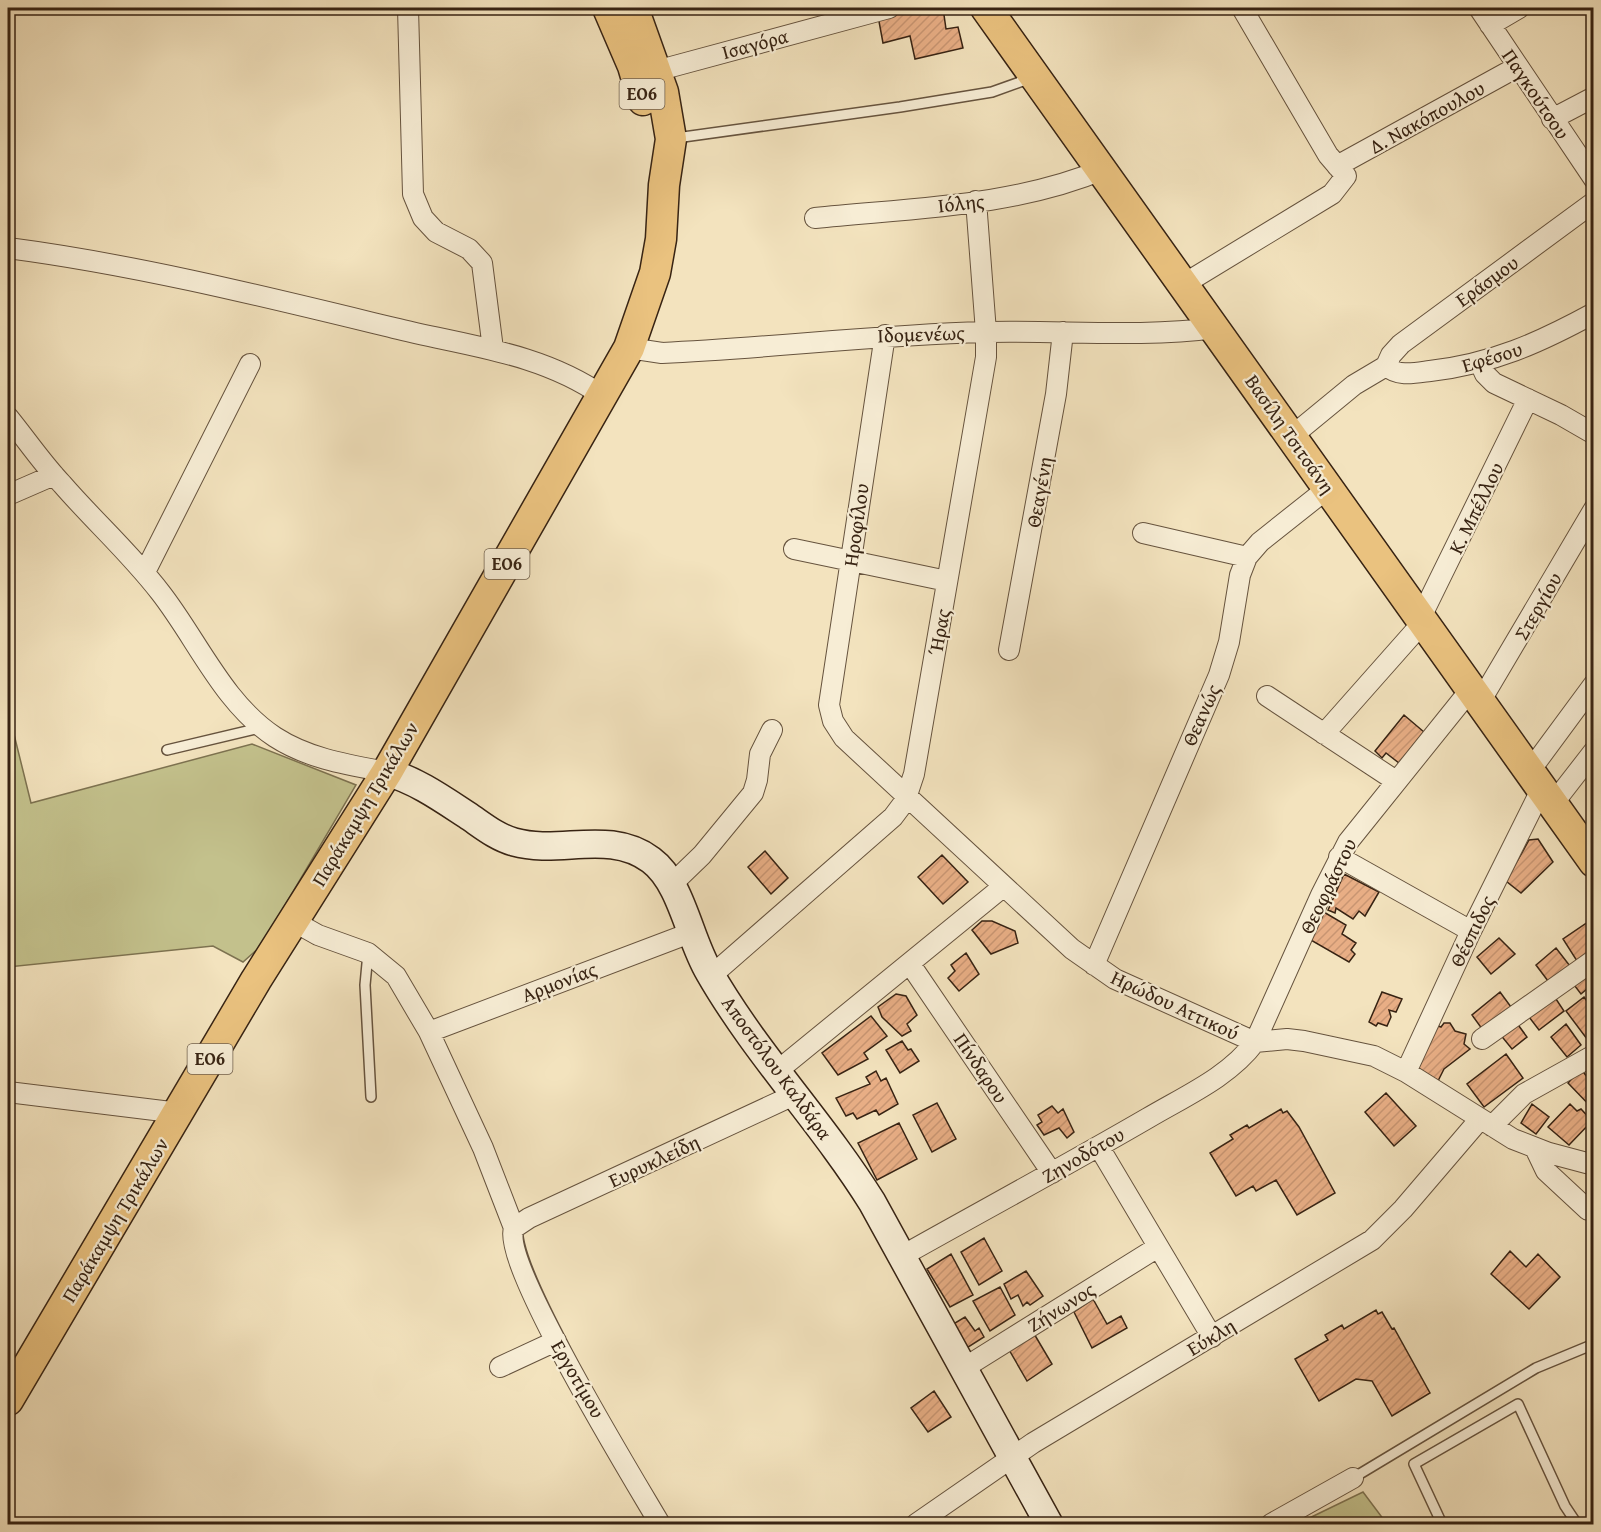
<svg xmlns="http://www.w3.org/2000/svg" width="1601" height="1532" font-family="'Gentium Book Plus',serif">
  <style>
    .green { fill: #c3c18c; stroke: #7d7250; stroke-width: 1.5 }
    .building { fill: url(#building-hatch); stroke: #372313; stroke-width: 1.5 }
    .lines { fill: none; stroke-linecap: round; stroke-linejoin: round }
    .lane-casing { stroke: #66533e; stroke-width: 12 }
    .street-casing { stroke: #66533e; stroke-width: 22 }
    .secondary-casing { stroke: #372313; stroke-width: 30 }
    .primary-casing { stroke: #372313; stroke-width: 33 }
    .lane { stroke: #f7edd5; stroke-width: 9 }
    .street { stroke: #f7edd5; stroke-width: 20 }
    .secondary { stroke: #f7edd5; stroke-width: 27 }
    .primary { stroke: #eac27f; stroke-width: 30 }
    .labels { text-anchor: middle; stroke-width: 4.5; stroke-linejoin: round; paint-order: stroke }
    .shield { fill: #f7edd5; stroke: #71604d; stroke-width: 1.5 }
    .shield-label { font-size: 18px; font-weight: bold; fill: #372313 }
    .street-label { font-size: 20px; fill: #372313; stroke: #f7edd5 }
  </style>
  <defs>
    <pattern id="building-hatch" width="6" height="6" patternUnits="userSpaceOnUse" patternTransform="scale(1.5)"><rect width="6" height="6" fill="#e8ae85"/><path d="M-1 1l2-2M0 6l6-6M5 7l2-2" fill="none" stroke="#c89572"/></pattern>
  </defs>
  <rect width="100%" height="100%" fill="#f3e3be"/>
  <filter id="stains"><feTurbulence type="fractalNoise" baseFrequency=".00333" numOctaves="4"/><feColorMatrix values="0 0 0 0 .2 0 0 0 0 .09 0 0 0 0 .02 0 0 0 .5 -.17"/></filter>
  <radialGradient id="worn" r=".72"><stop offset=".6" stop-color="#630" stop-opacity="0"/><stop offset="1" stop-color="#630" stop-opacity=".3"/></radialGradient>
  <path class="green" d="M8 710 31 803 252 744 356 785 261 946 243 962 213 946 8 967Z
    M1363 1492 1387 1524H1297Z"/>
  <path class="building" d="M912 8H943L946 29 958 27 963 48 915 59 910 36 883 43 878 16Z
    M1404 715 1424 732 1399 763 1386 753 1382 758 1375 751Z
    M1538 839 1553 862 1521 893 1506 881 1529 840Z
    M765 851 788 878 771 894 748 867Z
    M942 855 968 882 943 904 918 877Z
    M1344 874 1379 892 1365 916 1359 911 1353 919 1336 908 1335 913 1328 910Z
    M1322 911 1346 925 1342 934 1356 943 1351 950 1355 954 1349 962 1309 939Z
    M1594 918V948L1577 961 1563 939Z
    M982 921H992L1015 931 1018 943 991 954 972 930Z
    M1499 938 1515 954 1491 974 1477 957Z
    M1556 948 1570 966 1548 981 1536 965Z
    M966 953 979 974 959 991 948 978 955 971 951 965Z
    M1594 963V983L1581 994 1571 981Z
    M1382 992 1402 999 1396 1012 1389 1010 1391 1017 1387 1026 1378 1023 1376 1026 1369 1022Z
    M1500 992 1514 1011 1485 1033 1472 1015Z
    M1552 993 1564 1011 1539 1030 1526 1013Z
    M896 994 906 996 917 1015 907 1024 911 1031 902 1036 882 1017 878 1007Z
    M1584 997 1594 1011V1040L1590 1043 1566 1011Z
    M871 1016 887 1036 864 1053 868 1059 838 1075 822 1053Z
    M1516 1022 1527 1037 1512 1049 1499 1033Z
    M1444 1023H1450L1455 1031 1466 1034 1464 1044 1470 1049 1444 1069 1438 1081 1418 1068 1436 1025 1441 1027Z
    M1566 1024 1581 1045 1567 1057 1551 1037Z
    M902 1041 908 1050 911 1049 919 1061 900 1073 886 1050Z
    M1506 1054 1523 1078 1484 1107 1467 1084Z
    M1581 1069 1587 1077 1592 1073 1594 1075V1110L1568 1083Z
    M876 1071 881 1081 886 1078 898 1104 879 1115 876 1110 857 1119 853 1113 846 1116 836 1098 870 1084 866 1077Z
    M1386 1093 1416 1126 1394 1146 1365 1112Z
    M937 1103 956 1139 932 1152 913 1115Z
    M1532 1104 1549 1117 1536 1134 1521 1123Z
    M1570 1104 1577 1111 1581 1109 1592 1121 1569 1145 1548 1127Z
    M1052 1106 1058 1113 1063 1109 1074 1132 1067 1138 1059 1128 1044 1135 1037 1125 1042 1122 1038 1115Z
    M1281 1109 1283 1113 1287 1111 1299 1127 1335 1193 1297 1215 1276 1180 1256 1191 1253 1186 1236 1196 1210 1153 1233 1139 1230 1135 1247 1125 1249 1128Z
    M899 1123 917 1159 877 1180 858 1143Z
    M984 1238 1002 1271 979 1285 961 1252Z
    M1510 1251 1526 1267 1538 1254 1560 1277 1529 1309 1491 1274Z
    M951 1254 973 1295 950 1307 927 1269Z
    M1026 1271 1043 1296 1030 1305 1027 1302 1023 1306 1018 1295 1011 1299 1004 1284Z
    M1000 1287 1015 1315 990 1331 973 1301Z
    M1093 1299 1107 1324 1121 1316 1127 1328 1092 1348 1074 1312Z
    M1376 1310 1378 1314 1382 1312 1392 1329 1394 1328 1430 1393 1392 1416 1372 1381 1356 1379 1319 1401 1295 1359 1328 1340 1325 1335 1342 1325 1344 1329Z
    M965 1317 975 1331 979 1328 984 1337 962 1351 950 1326Z
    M1033 1332 1052 1364 1027 1381 1008 1348Z
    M934 1391 951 1417 928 1432 911 1408Z"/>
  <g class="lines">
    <g class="lane-casing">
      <path id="lane" d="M676 138 900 107 992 92 1031 78
        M167 750 260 728
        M368 953 365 985 371 1097
        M1353 1478 1536 1368 1594 1344
        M1442 1524 1414 1464 1518 1404 1565 1506 1577 1524"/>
    </g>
    <g class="street-casing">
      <path id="street" d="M408 8 413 194 423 218 436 232 469 249 482 263 493 349
        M1479 8 1594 179
        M1490 25 1519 8
        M656 71 889 8
        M1552 119 1594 97
        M1337 166 1517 67
        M815 218C912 208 1013 207 1104 169
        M8 248C138 265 266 297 394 328 466 346 540 352 603 396
        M1184 284 1332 194 1346 176 1328 155 1242 8
        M885 335 829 705 833 721 844 738 1072 949 1115 979 1255 1042 1287 1039 1304 1041 1374 1056 1406 1072 1513 1139 1549 1153 1594 1165
        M629 348 662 353C770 348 876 335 984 332 1061 330 1138 338 1215 328
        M1480 363 1485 374 1494 383 1561 415 1594 434
        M1386 366 1391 355 1401 344 1594 202
        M1386 366C1398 377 1415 373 1430 371 1492 364 1539 343 1594 313
        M8 417C26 439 42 463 62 484 94 521 130 553 160 592 197 639 223 703 275 737 309 759 349 765 387 772
        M1292 436 1354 385 1386 366
        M8 495 54 475
        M1143 533 1247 557
        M794 549 947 581
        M145 572 250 364
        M1421 617 1528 399
        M1009 650 1056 394 1063 332
        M1267 696 1396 781
        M1480 702 1594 509
        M1324 734 1424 621
        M1529 772 1594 684
        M1552 805 1594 751
        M1339 857 1471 931
        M672 884 702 855 753 793 757 780 760 754 772 730
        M293 921 318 935 368 953 396 976 429 1032 483 1148 514 1228
        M910 964 1052 1173
        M1094 965 1219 675 1229 642 1240 575 1247 557 1260 542 1328 488
        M711 976 893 817 905 801 914 774 986 357V332L976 201
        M429 1032 690 933
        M1482 1039 1594 960
        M776 1072 1004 886
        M1406 1072 1471 931 1541 790
        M8 1092 179 1113
        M1492 1126 1524 1094 1594 1055
        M1099 1147 1212 1337
        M1535 1148 1546 1171 1588 1210
        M514 1228C500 1261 636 1483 660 1524
        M514 1228 529 1218 794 1095
        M902 1256C984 1210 1067 1165 1148 1118 1185 1096 1229 1077 1255 1042L1321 895 1348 842 1471 689
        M500 1367 556 1341
        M964 1368 1158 1247
        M916 1524 1033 1443 1372 1240 1403 1209 1480 1119
        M1271 1524 1353 1478"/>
    </g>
    <g class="secondary-casing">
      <path id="secondary" d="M387 772C417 781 441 798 467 815 482 825 496 837 514 842 560 855 609 829 651 860 682 883 689 939 709 972 756 1054 822 1122 872 1202L1049 1524"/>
    </g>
    <g class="primary-casing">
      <path id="primary" d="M608 8 633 66 643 100
        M986 8 1594 862
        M8 1400 256 980 387 772 629 348 655 273 661 239 664 185 671 139 663 92 633 8"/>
    </g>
    <use href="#lane" class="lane"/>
    <use href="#street" class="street"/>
    <use href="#secondary" class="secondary"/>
    <use href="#primary" class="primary"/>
  </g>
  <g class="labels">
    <g class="shield">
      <rect x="619.5" y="79" width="45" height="30" rx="4.5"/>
      <rect x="484.5" y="549" width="45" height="30" rx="4.5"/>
      <rect x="187.5" y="1044" width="45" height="30" rx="4.5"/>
    </g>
    <g class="shield-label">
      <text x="642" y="100">ΕΟ6</text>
      <text x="507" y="570">ΕΟ6</text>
      <text x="210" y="1065">ΕΟ6</text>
    </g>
    <g class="street-label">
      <text transform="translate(755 44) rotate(-15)" y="7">Ισαγόρα</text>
      <text transform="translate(1536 94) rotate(56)" y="7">Παγκούτσου</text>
      <text transform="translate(1427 117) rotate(-29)" y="7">Δ. Νακόπουλου</text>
      <text transform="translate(961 203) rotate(-6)" y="7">Ιόλης</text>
      <text transform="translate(1487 281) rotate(-36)" y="7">Εράσμου</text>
      <text transform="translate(921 334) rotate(-2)" y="7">Ιδομενέως</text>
      <text transform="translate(1492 357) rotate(-17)" y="7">Εφέσου</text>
      <text transform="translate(1290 434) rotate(55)" y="7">Βασίλη Τσιτσάνη</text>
      <text transform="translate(1039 492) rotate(-80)" y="7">Θεαγένη</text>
      <text transform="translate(1476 508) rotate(-64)" y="7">Κ. Μπέλλου</text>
      <text transform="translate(856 525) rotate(-82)" y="7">Ηροφίλου</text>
      <text transform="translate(1538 606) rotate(-60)" y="7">Στεργίου</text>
      <text transform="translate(939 632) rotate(-80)" y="7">Ήρας</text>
      <text transform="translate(1201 715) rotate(-66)" y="7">Θεανώς</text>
      <text transform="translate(365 804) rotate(-59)" y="7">Παράκαμψη Τρικάλων</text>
      <text transform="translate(1328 886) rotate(-64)" y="7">Θεοφράστου</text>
      <text transform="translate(1472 931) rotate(-64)" y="7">Θέσπιδος</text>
      <text transform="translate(559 982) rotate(-21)" y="7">Αρμονίας</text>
      <text transform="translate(1175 1005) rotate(25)" y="7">Ηρώδου Αττικού</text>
      <text transform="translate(777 1068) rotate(54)" y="7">Αποστόλου Καλδάρα</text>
      <text transform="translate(981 1068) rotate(56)" y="7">Πίνδαρου</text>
      <text transform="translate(1083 1155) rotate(-30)" y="7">Ζηνοδότου</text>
      <text transform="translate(654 1161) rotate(-25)" y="7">Ευρυκλείδη</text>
      <text transform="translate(115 1220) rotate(-59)" y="7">Παράκαμψη Τρικάλων</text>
      <text transform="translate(1061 1307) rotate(-32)" y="7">Ζήνωνος</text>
      <text transform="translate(1211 1337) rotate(-31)" y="7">Εύκλη</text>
      <text transform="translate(578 1379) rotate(60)" y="7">Εργοτίμου</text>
    </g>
  </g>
  <rect width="1601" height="1532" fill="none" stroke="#f3e3be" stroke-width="30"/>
  <rect x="9" y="9" width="1583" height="1514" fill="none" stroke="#372313" stroke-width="3"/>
  <rect x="15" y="15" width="1571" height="1502" fill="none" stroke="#372313" stroke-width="1.5"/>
  <rect width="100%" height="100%" filter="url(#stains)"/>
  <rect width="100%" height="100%" fill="url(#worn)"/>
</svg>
